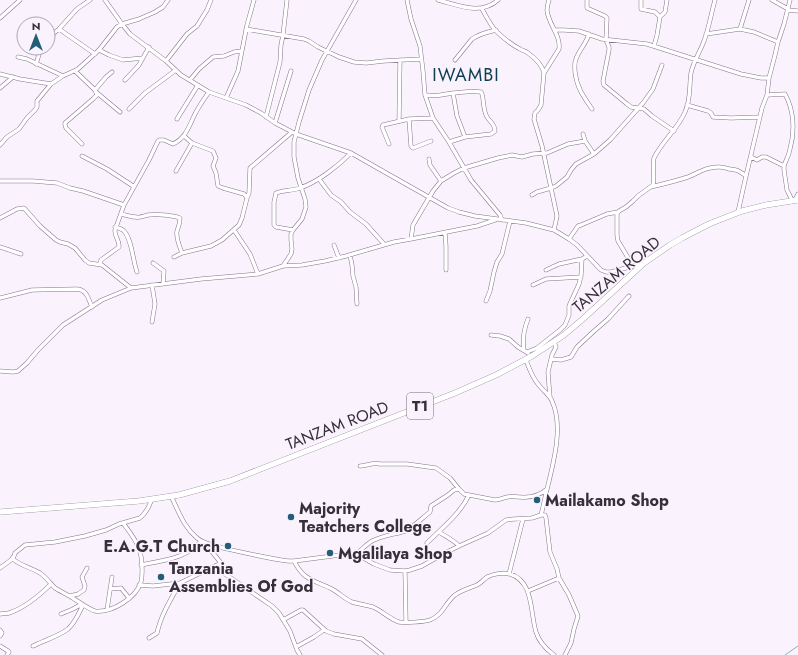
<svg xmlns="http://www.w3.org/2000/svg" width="798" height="655" font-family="Jost,sans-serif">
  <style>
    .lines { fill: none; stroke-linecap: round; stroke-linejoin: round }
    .stream { stroke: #81b2c2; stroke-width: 1 }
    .minor-casing { stroke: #84738b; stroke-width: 4.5 }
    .trunk-casing { stroke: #84738b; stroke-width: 6 }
    .minor { stroke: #fff; stroke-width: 3.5 }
    .trunk { stroke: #fff; stroke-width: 5.5 }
    .poi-dot { fill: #225e76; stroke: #faf3fd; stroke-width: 1.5 }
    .labels { text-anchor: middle; stroke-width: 3; stroke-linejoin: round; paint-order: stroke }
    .shield { fill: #faf3fd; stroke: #726a74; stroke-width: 1 }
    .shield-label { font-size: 15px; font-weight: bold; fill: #37303a }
    .street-label { font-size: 16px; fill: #37303a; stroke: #faf3fd }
    .poi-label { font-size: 16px; font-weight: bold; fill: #37303a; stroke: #faf3fd; text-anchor: start }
    .quarter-label { font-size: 18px; letter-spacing: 1px; fill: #0c3d50; stroke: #faf3fd }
  </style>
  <rect width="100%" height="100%" fill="#faf3fd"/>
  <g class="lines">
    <path class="stream" d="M785 655 798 646"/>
    <g class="minor-casing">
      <path id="minor" d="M105 0 122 24 130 34 166 61 181 75 209 92 246 105 261 113 275 123 296 134 351 153 448 208 459 212 475 216 526 223 554 230 569 239 577 245 601 270 606 272H611L633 266 643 264
        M407 0 411 19 420 46 423 71 425 95 433 118 449 142 471 180 500 215 502 220
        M438 0C458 5 480 16 498 0
        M549 0C548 3 547 7 547 10 548 24 561 35 559 49L544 73 541 105 538 110 535 113 534 119 542 146 557 216 554 230
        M587 0V8L605 16 607 18 606 40 609 47V50L603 81 604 85 627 104 631 107 644 109 652 116 674 131
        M641 0V9L655 12 660 17
        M772 0 788 9
        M482 9C486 16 490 24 495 30 501 36 512 45 520 49 523 51 526 51 528 53 535 58 542 65 544 73
        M788 10 798 11
        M0 18 20 0
        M59 29 95 54
        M246 29 304 39 309 41 318 47 339 57 354 62 366 63 384 61 421 59
        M740 29 749 0
        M555 30H564L579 31 602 39 647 44 741 74 761 78H769
        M589 34C586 44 579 50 576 59 574 63 575 68 575 72 577 88 583 96 592 109
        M706 34 740 29 754 32 778 42
        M48 38 59 29 77 9 90 0
        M654 46 657 35 660 17 665 12 667 0
        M99 50 109 55 123 60 143 58
        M18 57 27 59 63 76
        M455 60 472 39C479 34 487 32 496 30
        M166 61 187 34 197 26 207 10 211 0
        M36 64 41 48
        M75 71 95 90 97 95 93 99 65 123V125L66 128 82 144
        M0 74 20 79 51 84
        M125 80 139 65 149 47
        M190 80 199 69 213 57 224 56 234 52 242 51
        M0 88 13 77
        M95 90 106 77 112 72
        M96 92 120 112
        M453 93 457 116 465 137
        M425 95C430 95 436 96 441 95 454 93 468 90 481 92L482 94C484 101 483 110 487 117 490 122 495 124 495 131L491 134 465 137 449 142
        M767 95 785 94C794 110 795 131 790 149 789 155 786 160 784 166V170L787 190 792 200
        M226 98 238 71 247 25 254 0
        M687 105 708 111 711 113 713 117 731 118 760 117
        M129 109 145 93 176 70
        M266 117 280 62 281 45 283 35 287 0
        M177 119 198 85
        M409 119 411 146 413 148 431 141
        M399 121 400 60
        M275 123 291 71
        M583 134 585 141 594 154
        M389 144 382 127 383 125 409 119 433 118
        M0 145 7 137 19 129 27 118 35 110 37 107V101L51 84 63 76 78 69 99 50 117 27 122 24 139 19 155 12 163 7 168 0
        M82 156 107 169 133 186
        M751 157 757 160 762 157H766L784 166
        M429 159 430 165 441 181
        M176 171 192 143
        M319 179 331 195 341 202 350 212 366 224 384 244
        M0 181H33L57 183 70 188 83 191 124 205
        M651 187C663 184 676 181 688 177 698 173 708 166 720 167 723 167 726 168 729 169 737 170 738 170 746 176
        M532 195 537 192 551 188 556 186 567 177 571 170 576 164 594 154 610 140 643 103 653 89 662 65
        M247 198 249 193 250 168 292 132
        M795 200 798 194
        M738 212 746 176 762 108 767 95 769 78 775 55 778 42 784 24 790 0
        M121 214C126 215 131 217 136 217 141 218 144 216 148 215 157 214 172 215 180 218 180 224 179 226 177 231 176 236 180 248 182 253
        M0 218 17 209 24 208 40 226 56 240 60 242 68 244 75 248 85 260 89 263 102 265 131 288
        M115 227C119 228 122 229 124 231 132 239 133 262 137 272
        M234 230 250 254 258 274
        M293 230 276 227 274 225V202L276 193C283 190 292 191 300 188 318 182 338 166 351 153
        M445 233 446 246V270
        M411 239 413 225 433 191 441 181 454 173 464 168 498 158 512 155 522 157 533 154 547 153 568 144 585 141
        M569 239 578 226 581 225 607 214 618 212
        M334 245 339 258
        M0 247 21 254
        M350 255 352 265 353 276 356 287 357 304
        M174 257 182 253 211 246 222 240 239 225 242 218 247 198 244 194 223 188 218 186 216 173 213 166 216 158 213 151 192 143 184 136
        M153 263 164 271 163 284
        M100 264 101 260 119 247C120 241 114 236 115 230L124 205 149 160 158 141 159 140H164L173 144C186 138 189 126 195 114 199 106 204 99 209 92
        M283 266 291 254 292 249 291 240V234L293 230 302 219 306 207 305 199 298 178 294 157V142L299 122 309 90 322 60 356 0
        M633 266 618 241 617 235V214L619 211 626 207 633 201 638 196 653 185C655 176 652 164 654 158 662 141 678 129 685 112 691 100 689 86 691 73 693 62 700 52 704 41 709 28 711 14 715 0
        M546 270 559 264 582 259
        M533 285 546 279 581 277
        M0 298 32 290 77 289C87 290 88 298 92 307
        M486 301 490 291 494 272 497 262 502 254 510 221
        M152 322 155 304 152 285
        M491 335 500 336 509 339 518 347 528 353
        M524 350C522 339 524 329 528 319
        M527 352 537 348 560 330 565 325 569 315V306L579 284 581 276 582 259 587 256
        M551 359 561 360 571 357 577 347 593 332 608 319 629 296
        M0 371 13 372 18 371 27 363 38 350 63 325 102 300 131 288 201 279 258 274 283 266 302 265 325 261 346 256 394 242 411 239 477 226 495 220
        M550 397 549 385 548 372 552 355 556 347 554 342
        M360 466C366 466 374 462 380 464H407L436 468 450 478 459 489 464 494 495 500C500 500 503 498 507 497 511 496 516 497 520 497 530 498 539 496 547 489
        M171 496C179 512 183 526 197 538 204 544 215 545 223 548 245 553 266 558 288 561H294L348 554 360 556 374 564 390 570 405 571 410 570 422 566 443 554 459 546 488 533 506 520 514 519 532 518 541 515 543 507C549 476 566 431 552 401 549 394 542 390 538 384 532 377 529 368 526 360
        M541 515H545L546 518 550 552 557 569 559 578 569 595 578 616 574 629 571 643 565 655
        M123 523C129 531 137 541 140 551 142 559 143 574 141 582 136 598 112 613 95 611 88 609 78 601 71 597 66 594 60 591 55 588 50 583 46 577 40 573 32 568 19 565 13 559L15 553 25 545 55 542 85 536 106 530 119 524 140 518 144 514 148 508 152 499
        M439 532C445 536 455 541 459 546
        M205 543 221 563 225 574 272 606 279 613 290 631 297 650 300 655
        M427 543C442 528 460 514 469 495
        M355 555C361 551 365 545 372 541 384 535 393 535 405 531 414 527 422 518 430 512L431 506 448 495 454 490 459 489
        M294 561C304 581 314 580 332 589 339 593 345 599 352 602 359 604 366 605 373 607 382 611 390 619 399 622 404 623 425 622 430 620 443 615 445 603 455 595 462 590 470 588 477 585 481 583 483 580 487 577 493 574 503 572 510 574 534 581 530 613 536 632 539 642 546 649 554 655
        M141 565C160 561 189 558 201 541
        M0 568 11 560 13 557
        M405 571 406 622
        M509 574 523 519
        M139 585 153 586 180 583 221 563
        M110 589 121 588 129 598
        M528 591 559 578
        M70 596 78 594 84 590 85 586 82 577 87 568
        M107 610 112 577
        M0 614C3 613 6 614 9 613 24 608 40 595 51 584
        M61 614 73 609 82 604
        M283 620 301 610H303L326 631 334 634 362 639 382 655
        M0 630 2 633 0 636
        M149 638 157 633C161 615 171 599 180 583
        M0 646 8 651 9 652 7 655
        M33 646C43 641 59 636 68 629 75 623 79 613 83 605
        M296 647 314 637 324 630"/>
    </g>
    <g class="trunk-casing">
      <path id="trunk" d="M0 512 139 501 179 495 230 481 455 393 496 375 532 356 564 335 584 318 644 263 670 245 682 238 709 224 742 211 766 205 798 200"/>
    </g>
    <use href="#minor" class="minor"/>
    <use href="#trunk" class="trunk"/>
  </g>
  <g class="poi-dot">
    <circle cx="537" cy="500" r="4"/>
    <circle cx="291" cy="517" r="4"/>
    <circle cx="228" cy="546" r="4"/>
    <circle cx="330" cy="553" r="4"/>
    <circle cx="161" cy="577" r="4"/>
  </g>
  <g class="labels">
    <rect class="shield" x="407" y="393" width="26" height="26" rx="3"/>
    <g class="shield-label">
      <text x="420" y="411">T1</text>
    </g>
    <g class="street-label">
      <text transform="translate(616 274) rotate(-40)" y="6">TANZAM ROAD</text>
      <text transform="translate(337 425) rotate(-21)" y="6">TANZAM ROAD</text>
    </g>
    <g class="poi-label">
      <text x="545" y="506">Mailakamo Shop</text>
      <text x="299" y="514">Majority<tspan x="299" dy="18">Teatchers College</tspan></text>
      <text x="220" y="552" text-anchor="end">E.A.G.T Church</text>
      <text x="338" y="559">Mgalilaya Shop</text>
      <text x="169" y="574">Tanzania<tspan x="169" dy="18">Assemblies Of God</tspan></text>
    </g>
    <g class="quarter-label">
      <text x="466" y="81">IWAMBI</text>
    </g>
  </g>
  <g transform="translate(36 36)"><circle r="19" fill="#faf3fd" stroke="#aca5af"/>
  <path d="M0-3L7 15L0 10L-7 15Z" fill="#225e76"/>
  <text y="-6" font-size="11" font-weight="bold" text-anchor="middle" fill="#37303a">N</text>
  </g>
</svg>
